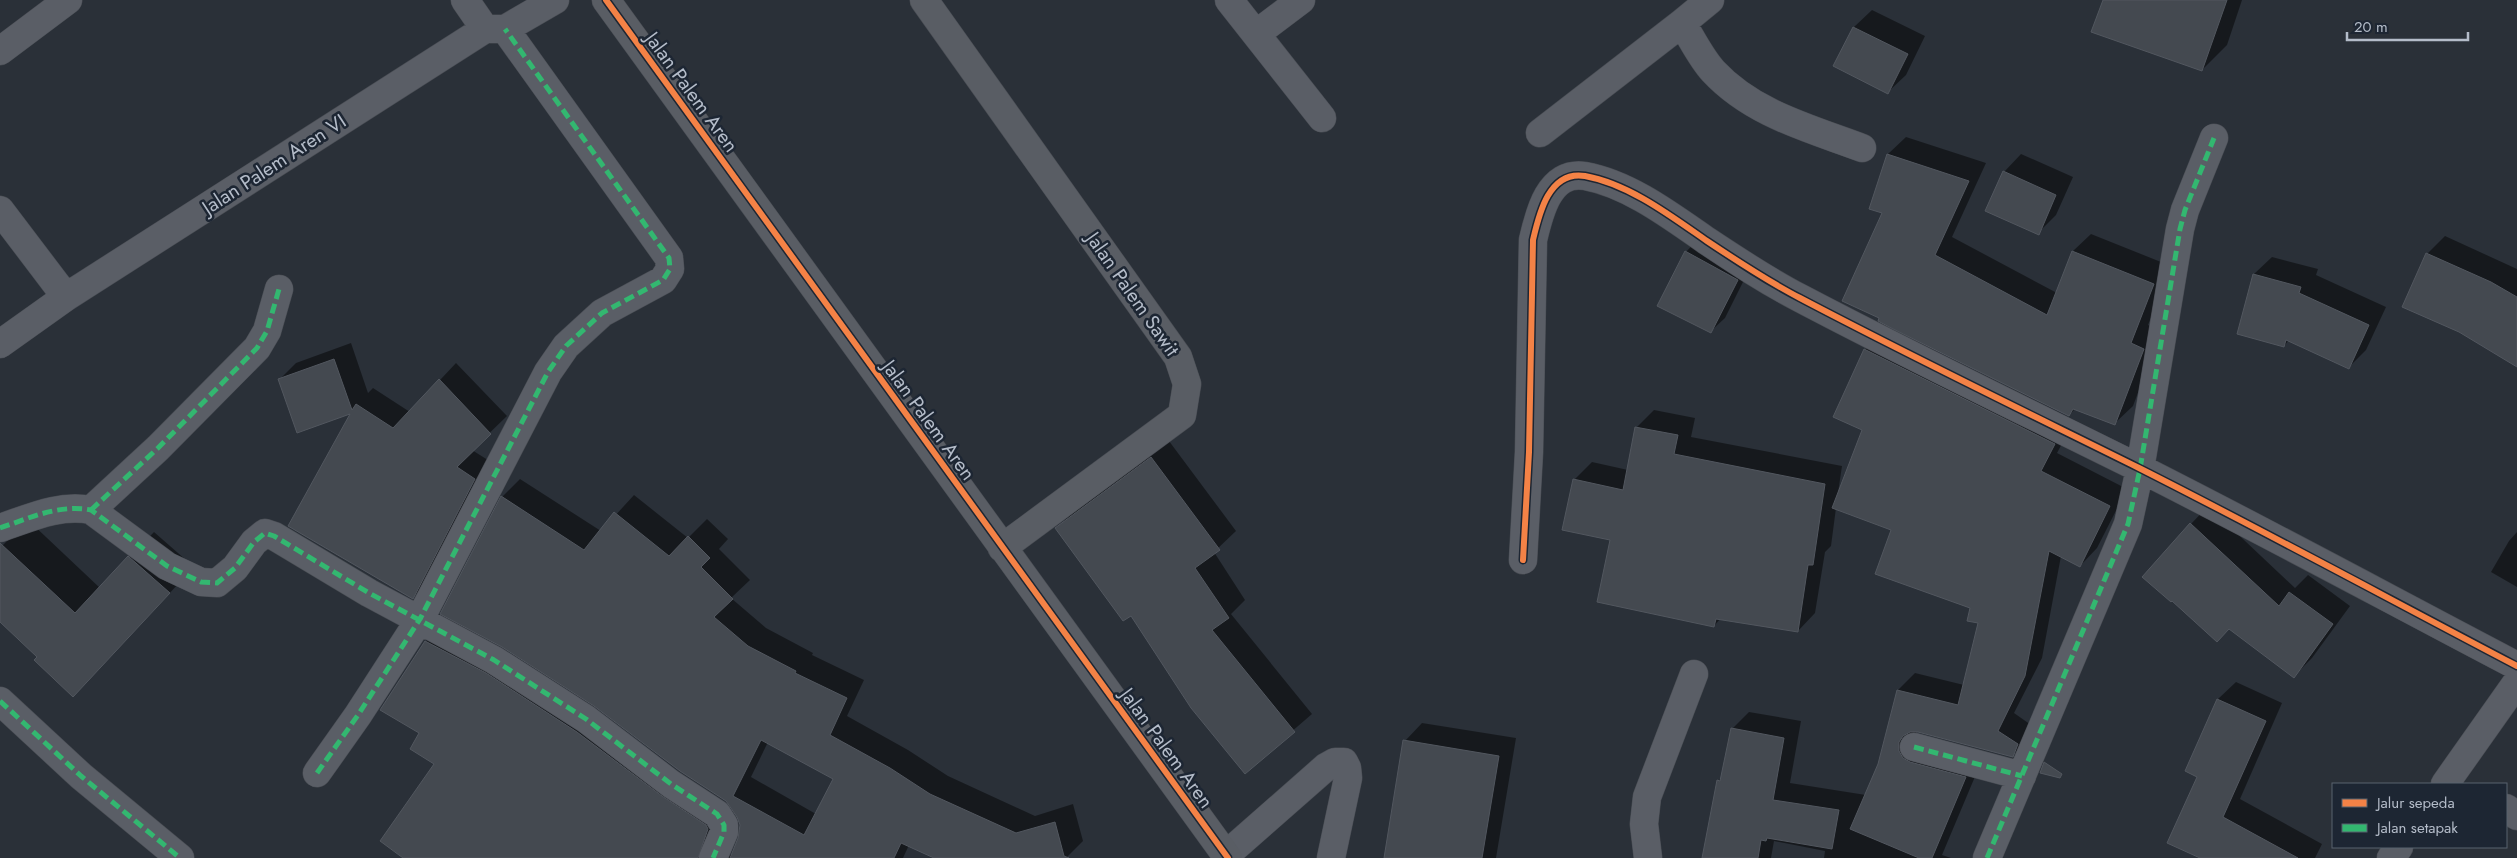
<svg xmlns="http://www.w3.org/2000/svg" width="2517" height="858" font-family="Jost,sans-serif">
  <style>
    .shadow { fill: #0007; fill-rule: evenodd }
    .building { fill: #444950; stroke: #52575f; fill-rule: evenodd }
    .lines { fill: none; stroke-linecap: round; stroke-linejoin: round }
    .street-casing { stroke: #484c53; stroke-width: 29 }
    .secondary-casing { stroke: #484c53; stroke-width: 29 }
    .street { stroke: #5a5e66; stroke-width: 28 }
    .secondary { stroke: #595d64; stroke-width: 28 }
    .quiet { stroke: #33b770; stroke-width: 5; stroke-dasharray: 10 5; stroke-linecap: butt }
    .cycleway-casing { stroke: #1d2633; stroke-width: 9 }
    .cycleway { stroke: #f48246; stroke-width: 6 }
    .labels { text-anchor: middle; stroke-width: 5; stroke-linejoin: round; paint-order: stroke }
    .street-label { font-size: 20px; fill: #b4bcc9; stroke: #1d2633 }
  </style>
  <rect width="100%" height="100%" fill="#2a3038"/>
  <path class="shadow" d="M2104 0H2242L2227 45 2202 70Z
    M1872 10 1925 36 1906 75 1888 92 1835 66 1854 27Z
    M1906 137 1986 163 1952 237 2057 293 2073 251 2091 234 2171 266 2148 325 2161 331 2133 406 2115 423 2076 408 2069 415 1883 212 1888 154Z
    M2021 154 2073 177 2056 215 2038 233 2004 172Z
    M2445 236 2517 269V353L2427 254Z
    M1699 238 1751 266 1725 318 1711 331 1686 252Z
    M2272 257 2318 269 2316 275 2386 307 2366 350 2349 367 2289 340 2284 346 2254 274Z
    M1883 333 2071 427 2057 453 2127 489 2097 548 2080 566 2061 556 2042 658 2014 713 2034 727 2029 739 2012 756 1916 731V734L1982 760 1942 855 1951 858H1824L1825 851 1774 841 1771 858H1703L1718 781 1723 776 1732 729 1749 712 1801 721 1790 783 1866 795 1879 765 1898 690 1915 673 1964 685 1980 622 1971 607 1892 529 1836 508 1831 546 1825 552 1815 613 1798 631 1721 618 1714 626 1611 539 1574 480 1592 462 1628 470 1636 428 1654 410 1695 418 1691 437 1842 466 1838 493 1863 430 1834 416 1865 350Z
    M351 343 368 393 373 388 410 412 456 363 507 416 472 450 491 462 429 581 413 597 353 412 279 380 296 363Z
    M1169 441 1236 531 1214 552 1245 600 1231 614 1312 714 1245 772 1131 614 1056 529 1074 511Z
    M520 479 601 531 634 495 688 538 707 519 728 539 719 549 750 580 731 598 766 628 813 653 812 655 864 680 847 716 908 750 948 776 1035 816 1073 804 1083 841 1066 858H937L909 845 903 858H405L436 764 421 733 426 641 444 623 680 778 726 855H732L741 832 739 817 727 800 595 705 503 646 442 613 502 497ZM768 742 835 778 816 814 751 777Z
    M2208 506 2295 588 2308 575 2350 606 2312 658 2294 676 2191 524Z
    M28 520 100 588 154 532 194 567 98 670 0 620V548Z
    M2517 532V587L2491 572 2509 541Z
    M2236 682 2282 703 2240 799 2322 844 2315 858H2203L2198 776 2218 699Z
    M1422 723 1516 738 1496 858H1385L1405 741Z"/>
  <path class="building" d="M2103 0H2227L2202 71 2091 32Z
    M1853 27 1908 54 1888 94 1833 66Z
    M1887 154 1969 181 1935 255 2047 315 2072 251 2154 284 2131 343 2144 349 2115 425 2073 409 2069 416 1891 328 1878 321 1879 318 1842 301 1882 213 1869 209Z
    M2003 171 2056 195 2039 235 1985 211Z
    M1685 251 1738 280 1711 333 1657 306Z
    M2426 253 2491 282 2517 297V367L2459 332 2402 307Z
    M2253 274 2301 287 2299 293 2369 325 2349 369 2286 340 2284 347 2237 334Z
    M1864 349 2055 444 2041 471 2110 506 2080 567 2049 551 2025 676 1998 731 2018 744 2013 757 1918 732H1910L1903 736 1899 742V751L1903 758 1910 762 1966 777 1932 858H1919L1850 829 1878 764 1897 690 1958 705 1978 623 1967 621 1970 608 1875 574 1891 530 1832 508 1862 430 1833 417Z
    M334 359 352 410 356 404 393 428 439 379 491 434 457 467 475 479 413 599 288 526 350 414 297 433 278 379Z
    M1635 427 1678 435 1674 454 1825 484 1813 565H1808L1798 632 1716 619 1714 627 1597 602 1610 540 1562 530 1573 479 1623 490Z
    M1151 457 1220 550 1195 568 1229 618 1212 630 1295 732 1245 774 1191 708 1131 616 1123 621 1055 528Z
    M501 496 584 550 614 512 669 556 688 536 710 558 701 567 733 599 714 617 748 646 796 671 795 673 847 698 830 735 890 768 930 794 1016 833 1055 822 1064 856 1069 858H934L901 843 894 858H730L738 838 740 825 737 817 726 801 680 771 594 706 502 647 440 614ZM761 740 833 779 804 835 733 796Z
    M2190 523 2279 606 2289 592 2333 624 2294 678 2229 629 2217 642 2172 601 2171 602 2142 577Z
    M0 543 75 613 128 556 170 593 73 697 34 660 37 657 0 622Z
    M425 641 486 673 577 732 662 796 706 825 708 829 698 858H403L380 841 434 764 410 749 419 733 380 710Z
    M2217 699 2266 721 2223 817 2298 858H2200L2167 843 2197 777 2185 771Z
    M1731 728 1784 738 1773 800 1839 810 1832 849 1767 838 1766 841 1761 840 1758 858H1702L1717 780 1720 781Z
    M1403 740 1499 756 1482 858H1384Z
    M2044 762 2062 774 2060 778 2040 773Z"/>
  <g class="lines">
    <g class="street-casing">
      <path id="street" d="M465 0 485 29
        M1229 0 1322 118
        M1710 0 1682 23C1692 39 1701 58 1713 71 1753 114 1809 128 1862 148
        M1256 34 1301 0
        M0 51 68 0
        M1540 133 1682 23
        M0 210 66 297
        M0 344 66 297 485 29H505L555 0
        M91 510 158 448 257 348 267 331 279 289
        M0 528C30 518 58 504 91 510L167 566 201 582 217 583 235 568 254 542 265 533 274 536 369 593 494 660 586 719 671 784 717 814 724 825V832L713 858
        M1523 560 1529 452 1533 240C1539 214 1549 170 1585 176 1629 184 1671 216 1707 241 1737 261 1767 281 1800 298 1912 357 2026 412 2139 468 2266 532 2391 600 2517 666
        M0 701 81 776 180 858
        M1914 747 2022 776
        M317 773 358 715 420 619 548 372 566 346 602 313 663 280 670 269 669 258 505 29
        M2445 784 2517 682
        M2506 808 2517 816
        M1226 855 1326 767 1335 762H1344L1347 768 1348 778 1331 858
        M1648 858 1644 824 1647 797 1694 674
        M1987 858 2128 524 2140 469 2180 229 2185 210 2214 138
        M2391 858 2399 847"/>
    </g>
    <g class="secondary-casing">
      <path id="secondary" d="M606 0 1228 858
        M924 0 1178 357 1187 384 1182 415 1002 548"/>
    </g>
    <use href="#street" class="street"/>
    <use href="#secondary" class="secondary"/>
    <path class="quiet" d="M91 510 158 448 257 348 267 331 279 289
      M0 528C30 518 58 504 91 510L167 566 201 582 217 583 235 568 254 542 265 533 274 536 369 593 494 660 586 719 671 784 717 814 724 825V832L713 858
      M0 701 81 776 180 858
      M1914 747 2022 776
      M317 773 358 715 420 619 548 372 566 346 602 313 663 280 670 269 669 258 505 29
      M1987 858 2128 524 2140 469 2180 229 2185 210 2214 138"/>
    <g class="cycleway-casing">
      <path id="cycleway" d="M606 0 1228 858
        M1523 560 1529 452 1533 240C1539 214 1549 170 1585 176 1629 184 1671 216 1707 241 1737 261 1767 281 1800 298 1912 357 2026 412 2139 468 2266 532 2391 600 2517 666"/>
    </g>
    <use href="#cycleway" class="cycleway"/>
  </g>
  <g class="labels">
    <g class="street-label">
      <text transform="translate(692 92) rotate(54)" y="7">Jalan Palem Aren</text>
      <text transform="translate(274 164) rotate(-33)" y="7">Jalan Palem Aren VI</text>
      <text transform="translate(1133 294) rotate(55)" y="7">Jalan Palem Sawit</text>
      <text transform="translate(929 420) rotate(54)" y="7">Jalan Palem Aren</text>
      <text transform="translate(1167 748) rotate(54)" y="7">Jalan Palem Aren</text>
    </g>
  </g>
  <rect x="2332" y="783" width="175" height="65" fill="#1d2633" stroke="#59626f"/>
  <rect x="2342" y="799" width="25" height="8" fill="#f48246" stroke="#59626f"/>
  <text x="2377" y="808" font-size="15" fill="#b4bcc9">Jalur sepeda</text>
  <rect x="2342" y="824" width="25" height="8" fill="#33b770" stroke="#59626f"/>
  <text x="2377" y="833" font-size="15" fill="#b4bcc9">Jalan setapak</text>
  <path d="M2347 32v8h121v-8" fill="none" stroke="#b4bcc9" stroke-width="2.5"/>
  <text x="2354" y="32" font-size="15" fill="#b4bcc9" stroke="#1d2633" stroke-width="4" paint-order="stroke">20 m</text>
</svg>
